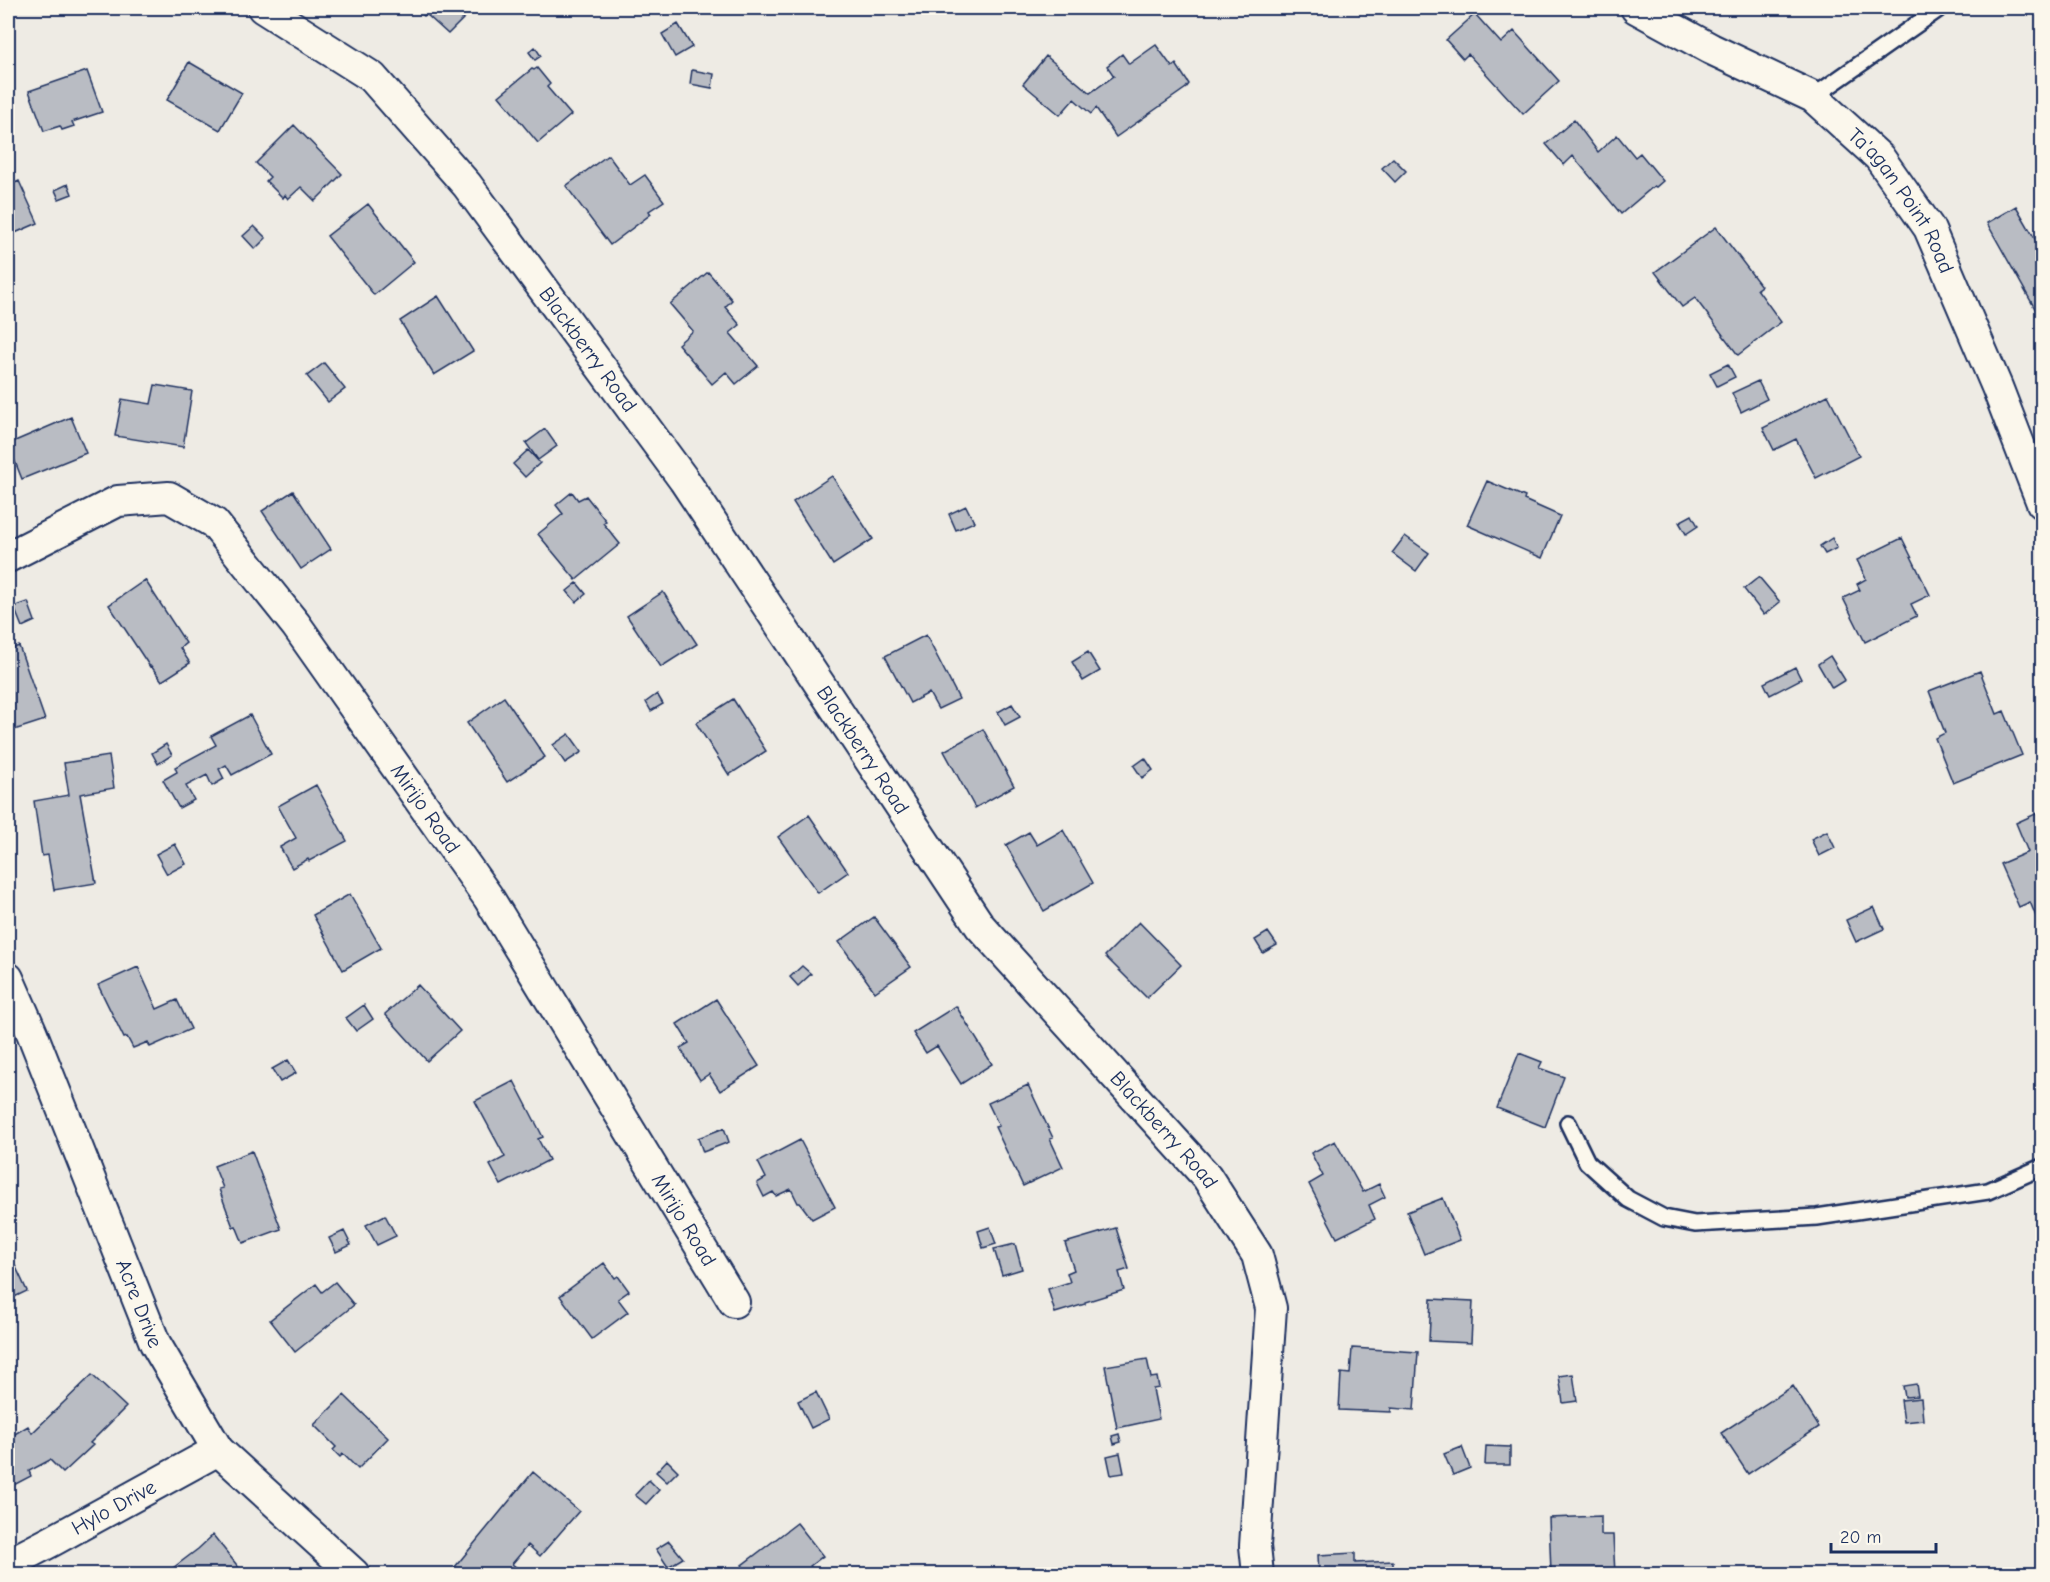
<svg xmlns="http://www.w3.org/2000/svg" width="2050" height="1582" font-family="'Comic Neue',sans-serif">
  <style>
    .building { fill: #b9bcc3; stroke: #1b2f5e; stroke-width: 1.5 }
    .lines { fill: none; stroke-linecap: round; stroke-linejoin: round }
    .lane-casing { stroke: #1b2f5e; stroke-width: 20 }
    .street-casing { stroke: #1b2f5e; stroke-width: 34 }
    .lane { stroke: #fbf7ec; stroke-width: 15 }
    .street { stroke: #fbf7ec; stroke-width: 30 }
    .labels { text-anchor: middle; stroke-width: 5; stroke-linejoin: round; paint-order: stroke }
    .street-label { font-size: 21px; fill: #1b2f5e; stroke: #fbf7ec }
  </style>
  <rect width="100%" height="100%" fill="#eeebe4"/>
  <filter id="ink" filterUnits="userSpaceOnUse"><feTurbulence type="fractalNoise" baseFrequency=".0167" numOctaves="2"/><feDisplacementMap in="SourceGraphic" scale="12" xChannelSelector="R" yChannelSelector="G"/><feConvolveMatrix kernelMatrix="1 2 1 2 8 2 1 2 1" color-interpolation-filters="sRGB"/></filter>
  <g filter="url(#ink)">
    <path class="building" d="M416 8H474L448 34 426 14 424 16Z
      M1475 14 1501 43 1514 31 1559 81 1523 114 1468 54 1463 59 1446 40Z
      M678 24 692 47 675 57 662 34Z
      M1156 45 1172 67 1176 64 1189 84 1186 88 1116 137 1096 108 1091 114 1074 99 1060 115 1023 84 1046 56 1090 93 1114 76 1107 66 1122 54 1129 64Z
      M535 47 541 56 535 60 529 52Z
      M189 62 242 93 220 130 167 100Z
      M537 68 550 84 547 87 571 115 538 143 499 96 532 69 534 70Z
      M692 70 714 74 712 88 690 84Z
      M87 71 102 112 72 122 74 126 62 130 60 126 44 131 29 91Z
      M1574 120 1598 152 1617 135 1635 157 1640 153 1663 181 1656 187 1654 186 1621 214 1573 156 1564 165 1546 144Z
      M294 125 342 174 315 201 301 187 288 199 285 195 283 198 266 181 270 177 256 163Z
      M608 155 630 185 645 175 664 201 649 211 651 214 610 245 566 186Z
      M1393 158 1406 171 1395 182 1382 168Z
      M19 181 38 223 8 236V186Z
      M68 184 72 194 59 199 55 190Z
      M368 204 414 262 374 295 327 236Z
      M2016 206 2042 251V267L2039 270 2042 276V321L1987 223Z
      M254 226 266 238 255 249 243 236Z
      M1716 227 1761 286 1757 289 1781 322 1738 355 1695 298 1682 307 1655 272Z
      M708 272 732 300 725 307 740 325 730 333 758 366 736 384 726 372 712 384 678 344 693 331 670 304Z
      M438 296 473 351 434 375 400 321Z
      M324 363 345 389 328 402 307 376Z
      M1728 364 1735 377 1717 386 1710 373Z
      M1758 381 1767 399 1741 412 1732 393Z
      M155 385 192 391 183 447 115 436 122 399 151 404Z
      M1828 395 1859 456 1816 478 1796 439 1774 450 1763 428Z
      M71 417 86 453 22 479 8 444Z
      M545 429 557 446 538 460 526 443Z
      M528 450 540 463 525 477 513 464Z
      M832 476 873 539 833 565 793 502Z
      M1487 481 1525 497 1524 500 1560 516 1542 558 1467 525Z
      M293 491 331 549 301 569 262 511Z
      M572 492 578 500 586 496 606 521 603 523 620 544 576 580 538 534 563 514 556 505Z
      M966 506 974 522 956 530 949 514Z
      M1692 515 1698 526 1686 534 1679 522Z
      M1405 536 1429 553 1416 571 1392 553Z
      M1832 538 1837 548 1825 554 1820 546Z
      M1902 538 1930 595 1911 604 1917 616 1865 642 1843 598 1860 590 1857 584 1866 579 1857 560Z
      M1759 577 1780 602 1764 615 1744 589Z
      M145 580 186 643 180 648 190 663 162 681 151 666 150 667 109 605Z
      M577 583 586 594 576 602 567 591Z
      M663 592 697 644 661 667 627 616Z
      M28 602 35 621 22 627 14 607Z
      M926 635 959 699 938 709 929 693 910 703 885 656Z
      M19 646 45 720 8 732V650Z
      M1088 652 1100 671 1083 681 1072 662Z
      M1830 656 1845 680 1832 688 1818 664Z
      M1795 667 1801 679 1770 695 1764 683Z
      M1980 671 1997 714 2004 711 2022 755 1953 783 1935 738 1945 733 1929 691Z
      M657 694 663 704 651 711 646 702Z
      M504 697 545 757 507 782 467 723Z
      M733 699 766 751 729 775 696 723Z
      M1012 704 1020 717 1005 725 998 712Z
      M250 715 271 754 232 775 226 765 219 769 224 779 212 786 207 775 186 786 194 800 179 808 163 780 177 772 175 767 216 745 211 736Z
      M983 729 1014 786 975 808 944 751Z
      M569 734 582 752 565 763 553 745Z
      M166 744 172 755 158 764 152 753Z
      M109 756 114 788 80 794 96 883 54 890 48 855 42 856 34 801 69 795 64 763Z
      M1145 758 1153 770 1142 778 1134 766Z
      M316 785 347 841 309 861 308 859 292 868 280 847 296 838 278 806Z
      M2042 811V931L2030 902 2019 907 2000 864 2028 852 2016 823Z
      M809 815 848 872 818 893 778 837Z
      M1063 830 1093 883 1044 911 1006 845 1029 832 1037 845Z
      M1827 831 1835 848 1819 856 1811 839Z
      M175 844 186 864 167 874 156 854Z
      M350 894 381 948 343 970 313 915Z
      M1874 907 1884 929 1856 942 1846 920Z
      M874 917 911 967 875 992 839 942Z
      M1139 922 1181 965 1147 998 1105 956Z
      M1268 932 1277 945 1263 953 1255 940Z
      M802 966 811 974 798 986 790 977Z
      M138 967 157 1009 177 1000 191 1029 150 1047 148 1042 133 1048 127 1037 124 1038 98 985Z
      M418 985 460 1031 427 1061 385 1014Z
      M716 999 759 1066 720 1091 709 1074 700 1080 680 1048 689 1043 677 1024Z
      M364 1005 373 1019 356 1031 346 1018Z
      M956 1006 992 1064 961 1084 937 1046 926 1053 913 1033Z
      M1519 1053 1542 1062 1539 1068 1564 1077 1545 1127 1497 1108Z
      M288 1060 296 1073 280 1082 272 1069Z
      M514 1081 543 1137 538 1139 549 1160 501 1185 490 1165 505 1157 475 1101Z
      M1028 1085 1053 1138 1050 1139 1063 1167 1023 1186 995 1127 999 1126 988 1103Z
      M724 1128 729 1142 703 1152 698 1138Z
      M800 1140 835 1207 812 1219 800 1203H798L791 1189 776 1196 773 1192 764 1197 757 1183 766 1178 758 1162Z
      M1335 1141 1363 1192 1379 1184 1385 1197 1369 1205 1375 1219 1337 1238 1309 1184 1323 1176 1311 1153Z
      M252 1151 281 1229 243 1243 236 1226 233 1227 219 1189 223 1188 214 1166Z
      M1443 1198 1460 1240 1424 1254 1407 1212Z
      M385 1215 396 1236 377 1245 366 1225Z
      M990 1227 996 1244 983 1248 978 1231Z
      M1116 1228 1129 1269 1119 1272 1124 1290 1085 1302V1304L1055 1313 1048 1289 1070 1282 1067 1273 1074 1270 1065 1243Z
      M344 1231 351 1245 336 1252 329 1238Z
      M1015 1244 1022 1269 1002 1275 994 1249Z
      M8 1250 27 1291 8 1300Z
      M604 1263 615 1278 618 1276 629 1291 618 1299 628 1312 592 1339 560 1296Z
      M335 1282 354 1305 295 1352 270 1320 316 1284 322 1292Z
      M1431 1299 1473 1301 1471 1343 1429 1341Z
      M1352 1348 1418 1352 1414 1410 1391 1408V1412L1339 1410 1341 1373 1350 1374Z
      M1147 1359 1151 1378 1157 1377 1159 1388 1153 1389 1159 1419 1117 1428 1105 1366Z
      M1573 1374 1577 1401 1563 1403 1559 1376Z
      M92 1375 126 1407 90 1443 93 1445 63 1473 50 1460 29 1471 31 1476 8 1488V1438L28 1426 32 1433Z
      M1916 1384 1918 1396 1905 1397 1903 1386Z
      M1793 1386 1819 1427 1748 1474 1721 1433Z
      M816 1392 829 1419 811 1428 798 1401Z
      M344 1395 388 1438 358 1469 343 1454 340 1457 333 1450 336 1447 314 1425Z
      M1921 1398 1923 1420 1904 1422 1901 1400Z
      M1119 1434 1121 1442 1114 1444 1112 1436Z
      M1486 1446 1510 1447V1465H1485Z
      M1462 1447 1470 1468 1453 1475 1444 1454Z
      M1120 1453 1124 1473 1111 1475 1107 1456Z
      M667 1460 678 1471 667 1482 656 1472Z
      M533 1472 579 1511 540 1556 528 1545 512 1564 524 1573 522 1574H464L455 1567Z
      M649 1480 659 1490 646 1504 635 1495Z
      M1601 1516V1535H1613L1615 1574H1581V1572L1551 1573 1549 1518Z
      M797 1523 823 1556 810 1566 813 1569 806 1574H749L742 1565Z
      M213 1535 244 1574H165L198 1549Z
      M669 1541 683 1558 668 1567 656 1549Z
      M1355 1553V1563L1393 1561V1570L1423 1568V1574H1319L1318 1555Z"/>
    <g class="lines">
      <g class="lane-casing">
        <path id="lane" d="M1813 97 1940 8
          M1568 1123 1587 1162 1628 1199 1664 1218 1695 1224 1817 1217 1988 1191 2042 1167"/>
      </g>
      <g class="street-casing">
        <g id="street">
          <path id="s1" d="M263 8 372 77 467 185 684 480 980 926 1207 1177 1257 1255 1271 1308 1255 1546 1258 1574"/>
          <path id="s2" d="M1636 8 1711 49 1813 97 1879 157 1929 228 1997 387 2042 503"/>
          <path id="s3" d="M8 557 118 501 169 497 214 523 296 625 488 897 734 1302"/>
          <path id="s4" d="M8 978 32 1033 155 1343 218 1450 354 1574"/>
          <path id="s5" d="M8 1564 52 1541 218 1450"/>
        </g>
      </g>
      <use href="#lane" class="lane"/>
      <use href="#street" class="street"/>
    </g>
  </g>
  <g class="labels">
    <g class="street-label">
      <text dy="7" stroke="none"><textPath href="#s2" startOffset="336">Ta'agan Point Road</textPath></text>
      <text dy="7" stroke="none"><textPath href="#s1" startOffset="477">Blackberry Road</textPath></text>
      <text dy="7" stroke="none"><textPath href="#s1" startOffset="963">Blackberry Road</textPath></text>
      <text dy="7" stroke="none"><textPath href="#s3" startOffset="582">Mirijo Road</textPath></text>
      <text dy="7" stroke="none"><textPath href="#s1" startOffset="1449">Blackberry Road</textPath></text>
      <text dy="7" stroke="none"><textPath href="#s3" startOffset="1068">Mirijo Road</textPath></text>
      <text dy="7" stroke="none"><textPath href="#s4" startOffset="351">Acre Drive</textPath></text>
      <text dy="7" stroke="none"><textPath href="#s5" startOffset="120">Hylo Drive</textPath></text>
    </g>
  </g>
  <rect width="2050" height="1582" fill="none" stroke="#fbf7ec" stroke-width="30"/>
  <rect x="15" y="15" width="2020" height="1552" fill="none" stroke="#1b2f5e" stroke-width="2" filter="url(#ink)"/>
  <path d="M1831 1543v9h105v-9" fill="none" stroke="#1b2f5e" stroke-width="3"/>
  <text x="1840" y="1543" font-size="18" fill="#1b2f5e" stroke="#fbf7ec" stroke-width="4.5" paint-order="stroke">20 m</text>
</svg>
